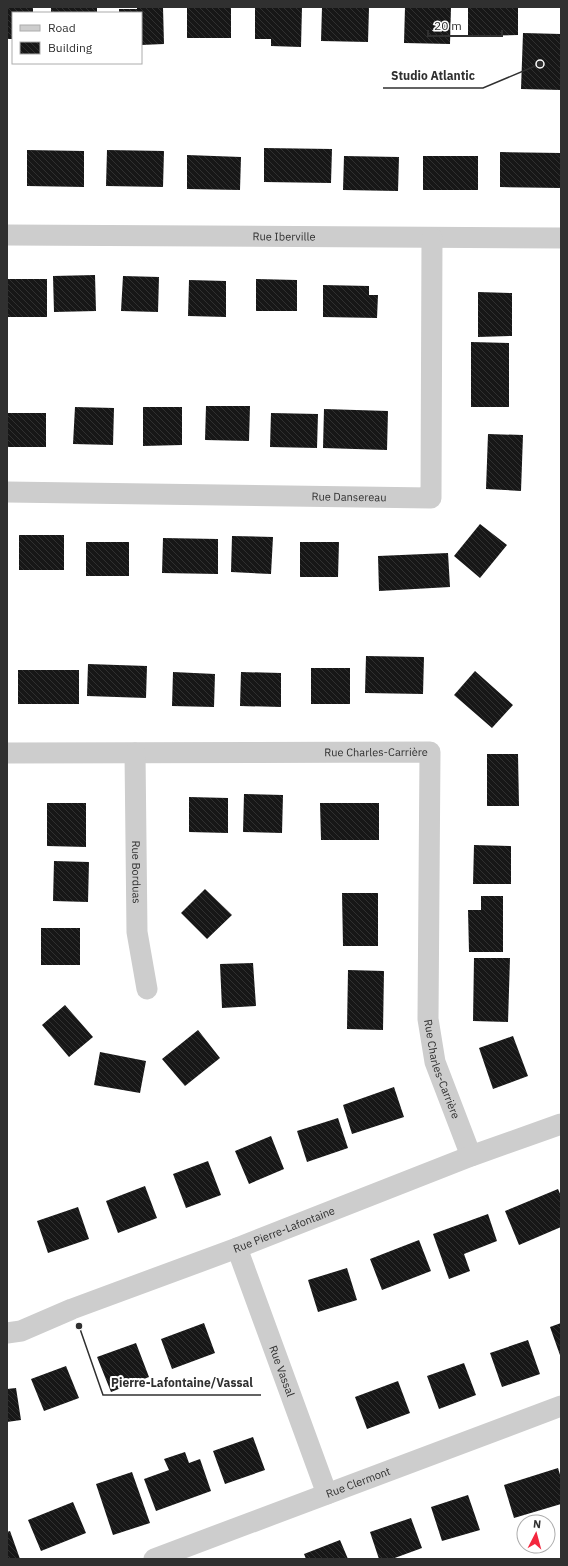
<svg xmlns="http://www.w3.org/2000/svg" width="568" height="1566" font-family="'IBM Plex Sans',sans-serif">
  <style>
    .building { fill: url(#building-back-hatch) }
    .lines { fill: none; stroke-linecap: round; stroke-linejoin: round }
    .street { stroke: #cdcdcd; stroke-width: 21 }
    .labels { text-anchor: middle; stroke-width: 4; stroke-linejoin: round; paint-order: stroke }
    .street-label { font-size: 11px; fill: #303030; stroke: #fff }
    .leader { fill: none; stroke: #303030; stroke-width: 1.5 }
    .callout-dot { fill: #303030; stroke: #fff; stroke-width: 1.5 }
    .callout-label { font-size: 12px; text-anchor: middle; font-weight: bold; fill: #303030; stroke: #fff; stroke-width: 4; stroke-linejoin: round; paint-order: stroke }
  </style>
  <defs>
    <pattern id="building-back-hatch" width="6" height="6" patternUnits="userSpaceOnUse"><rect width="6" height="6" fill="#171717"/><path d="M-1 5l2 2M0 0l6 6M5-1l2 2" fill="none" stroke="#303030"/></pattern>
  </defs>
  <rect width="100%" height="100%" fill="#fff"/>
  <path class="building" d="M7 7H33V13H13V39H7Z
    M51 7H97V13H51Z
    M137 7H163L164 44 141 45V13H119V9H137Z
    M187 7H231V38H187Z
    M255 7H302L301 47 271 46V39H255Z
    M322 7 369 8 368 42 321 41Z
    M405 7H451L450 44 404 43Z
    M468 7H518V35L468 36Z
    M523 33 561 34V90L521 89Z
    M264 148 332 149 331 183 264 182Z
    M27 150 84 151V187L27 186Z
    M107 150 164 151 163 187 106 186Z
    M500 152 561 153V188L500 187Z
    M187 155 241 157 240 190 187 189Z
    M344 156 399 157 398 191 343 190Z
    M423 156H478V190H423Z
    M95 275 96 311 54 312 53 276Z
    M123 276 159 277 158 312 121 311Z
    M7 279H47V317H7Z
    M256 279 297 280V311H256Z
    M189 280 226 281V317L188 316Z
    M323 285 369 286V295H378L377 318 323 317Z
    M478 292 512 293V336L478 337Z
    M471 342 509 343V407H471Z
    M206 406H250L249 441 205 440Z
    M75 407 114 408 113 445 73 444Z
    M143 407H182V445L143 446Z
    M324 409 388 411 387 450 323 448Z
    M7 413H46V447H7Z
    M271 413 318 414 317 448 270 447Z
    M488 434 523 435 521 491 486 489Z
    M480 524 507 545 480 578 454 556Z
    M19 535H64V570H19Z
    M232 536 273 537 271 574 231 572Z
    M163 538 218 539V574L162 573Z
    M86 542H129V576H86Z
    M300 542H339L338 577H300Z
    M448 553 450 587 379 591 378 556Z
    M366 656 424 657 423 694 365 693Z
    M88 664 147 666 146 698 87 696Z
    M311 668H350V704H311Z
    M18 670H79V704H18Z
    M475 671 513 705 492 728 454 695Z
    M173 672 215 674 214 707 172 706Z
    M241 672 281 673V707L240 706Z
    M487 754H518L519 806H487Z
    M244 794 283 795 282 833 243 832Z
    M189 797 228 798V833L189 832Z
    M47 803H86V847L47 846Z
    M320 803H379V840H321Z
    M474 845 511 846V884H473Z
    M54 861 89 862 88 902 53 901Z
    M205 889 232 915 207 939 181 913Z
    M342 893H378V946H343Z
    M481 896H503V952H469L468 910H481Z
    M41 928H80V965H41Z
    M474 958H510L508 1022 473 1021Z
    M253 963 256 1006 222 1008 220 964Z
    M348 970 384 971 383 1030 347 1029Z
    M65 1005 93 1037 69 1057 42 1025Z
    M198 1030 220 1058 185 1086 162 1059Z
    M513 1036 528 1076 493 1089 479 1048Z
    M100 1052 146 1061 140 1093 94 1085Z
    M394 1087 404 1117 352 1134 343 1105Z
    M338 1118 348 1148 307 1162 297 1131Z
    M271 1136 284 1169 249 1184 235 1151Z
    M208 1161 221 1195 186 1208 173 1174Z
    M145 1186 157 1218 118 1233 106 1201Z
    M558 1189 561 1196V1227L519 1245 505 1211Z
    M78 1207 89 1239 48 1253 37 1221Z
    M488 1214 497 1241 464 1254 470 1271 449 1279 433 1234Z
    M419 1240 431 1271 382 1290 370 1259Z
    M347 1268 357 1300 318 1312 308 1280Z
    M204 1323 215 1353 172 1369 161 1339Z
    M561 1323V1358L550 1327Z
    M528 1340 540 1374 502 1387 490 1353Z
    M136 1343 149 1377 111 1392 97 1357Z
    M464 1363 476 1395 439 1409 427 1376Z
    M66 1366 79 1398 44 1411 31 1379Z
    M398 1381 410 1413 367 1429 355 1397Z
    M16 1388 21 1420 7 1422V1389Z
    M253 1437 265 1470 225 1484 213 1451Z
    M185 1452 189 1463 200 1459 211 1491 156 1511 144 1479 169 1470 164 1459Z
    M558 1468 561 1478V1504L514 1518 504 1485Z
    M132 1472 150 1523 113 1535 96 1484Z
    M468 1495 480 1530 442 1541 431 1507Z
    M73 1502 86 1533 41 1551 28 1520Z
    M411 1518 422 1548 392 1559H379L370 1532Z
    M10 1531 20 1559H7V1532Z
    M340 1540 348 1559H306L304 1554Z"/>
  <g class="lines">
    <g class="street">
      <path id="s1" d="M7 235 561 238"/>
      <path id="s2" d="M7 492 431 498 432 238"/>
      <path id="s3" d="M7 753 430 752 428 1019 435 1062 471 1156"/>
      <path id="s4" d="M135 753 137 932 147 989"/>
      <path id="s5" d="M237 1248 327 1494"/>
      <path id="s6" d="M7 1333 21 1331 72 1309 237 1248 471 1156 561 1124"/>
      <path id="s7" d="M154 1559 561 1406"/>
    </g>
  </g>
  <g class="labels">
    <g class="street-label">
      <text dy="4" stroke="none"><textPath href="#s1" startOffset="277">Rue Iberville</textPath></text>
      <text dy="4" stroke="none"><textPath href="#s2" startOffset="342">Rue Dansereau</textPath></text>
      <text dy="4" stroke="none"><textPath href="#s3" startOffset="369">Rue Charles-Carrière</textPath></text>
      <text dy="4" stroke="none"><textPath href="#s4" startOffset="119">Rue Borduas</textPath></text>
      <text dy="4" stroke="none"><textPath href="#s3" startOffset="742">Rue Charles-Carrière</textPath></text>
      <text dy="4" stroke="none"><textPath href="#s6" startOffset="296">Rue Pierre-Lafontaine</textPath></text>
      <text dy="4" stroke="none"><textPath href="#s5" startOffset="131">Rue Vassal</textPath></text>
      <text dy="4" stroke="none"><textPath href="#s7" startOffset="218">Rue Clermont</textPath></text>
    </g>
  </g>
  <path class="leader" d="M540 64L483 88H383M79 1326L103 1395H261"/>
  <g class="callout-dot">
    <circle cx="540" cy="64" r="4"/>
    <circle cx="79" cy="1326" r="4"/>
  </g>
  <g class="callout-label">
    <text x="433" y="80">Studio Atlantic</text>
    <text x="182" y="1387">Pierre-Lafontaine/Vassal</text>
  </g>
  <rect width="568" height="1566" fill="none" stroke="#303030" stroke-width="16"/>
  <rect x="12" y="12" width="130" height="52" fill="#ffffff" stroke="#acacac"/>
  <rect x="20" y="25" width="20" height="6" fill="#cdcdcd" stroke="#acacac"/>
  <text x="48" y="32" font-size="12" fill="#303030">Road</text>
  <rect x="20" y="42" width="20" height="12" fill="url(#building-back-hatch)" stroke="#acacac"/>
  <text x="48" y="52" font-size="12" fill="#303030">Building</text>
  <g transform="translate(536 1534) rotate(6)"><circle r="19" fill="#ffffff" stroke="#acacac"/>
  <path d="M0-3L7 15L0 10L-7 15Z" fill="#f3263e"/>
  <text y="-6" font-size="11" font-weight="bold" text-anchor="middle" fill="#303030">N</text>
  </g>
  <path d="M428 30v6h74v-6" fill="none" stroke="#303030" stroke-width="2"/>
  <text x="434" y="30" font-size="12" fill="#303030" stroke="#ffffff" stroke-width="3" paint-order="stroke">20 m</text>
</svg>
